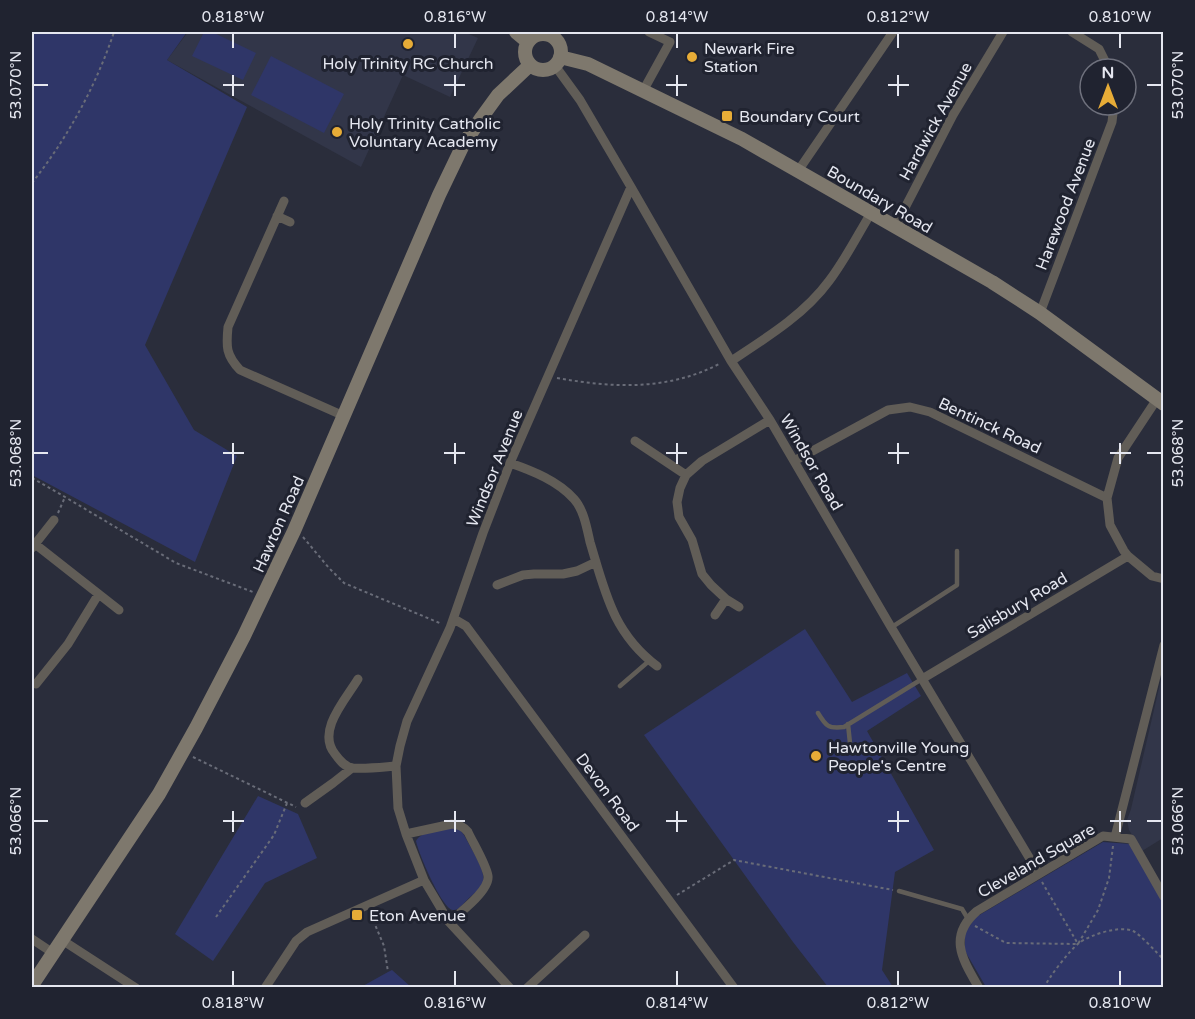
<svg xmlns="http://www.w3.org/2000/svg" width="1195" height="1019" font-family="'Varela Round',sans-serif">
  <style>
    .built { fill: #323649 }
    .green { fill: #2f3668 }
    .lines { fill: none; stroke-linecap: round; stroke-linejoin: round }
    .path { stroke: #696c78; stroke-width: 2; stroke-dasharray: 3 3; stroke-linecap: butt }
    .lane { stroke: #615d57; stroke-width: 4.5 }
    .street { stroke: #615d57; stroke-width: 9 }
    .secondary { stroke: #7e786d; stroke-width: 14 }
    .ticks { fill: none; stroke: #e5e7f0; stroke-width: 2 }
    .poi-dot { fill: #e7ac37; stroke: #202330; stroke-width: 2 }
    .labels { text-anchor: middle; stroke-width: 6; stroke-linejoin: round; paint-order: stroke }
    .poi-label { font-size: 16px; fill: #e5e7f0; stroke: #202330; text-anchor: start }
    .street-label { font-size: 16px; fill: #e5e7f0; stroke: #202330 }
    .neatline { fill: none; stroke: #e5e7f0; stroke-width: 2 }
    .ticks-label { font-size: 15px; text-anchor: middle; fill: #e5e7f0 }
  </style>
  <rect width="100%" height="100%" fill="#2a2d3b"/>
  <path class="built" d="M188 32H464L478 38 450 97 403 75 361 167 167 60Z
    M1163 671V838L1142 851 1129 830 1127 820 1131 809Z"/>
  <path class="green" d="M32 32H187L167 60 247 107 145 345 194 430 237 456 195 562 32 475Z
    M204 32H212L256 53 243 80 192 56Z
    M271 56 344 94 324 133 251 95Z
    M805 629 852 702 907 673 921 696 867 731 934 850 895 872 882 970 893 987H828L793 942 644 735Z
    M258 796 298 814 317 858 265 883 213 961 175 934Z
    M455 827 461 831 464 835C469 845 487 872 483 882 481 889 472 895 467 900 464 903 458 911 453 910 442 909 418 852 416 841 422 830 443 830 455 827Z
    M1103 842 1130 844 1163 902V987H986L965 951V932L976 917Z
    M392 970 411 987H361L388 972Z"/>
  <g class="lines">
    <path class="path" d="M32 183C68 137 96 86 114 32
      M557 378C614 388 668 391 721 363
      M32 478 65 497 176 563 253 592
      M58 513 65 497
      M303 537 329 568 344 583 442 624
      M193 757 296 807
      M1042 882 1078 944
      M677 895 734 860 893 890
      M371 915 384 946 388 972
      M216 917 274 835 287 803
      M975 926 1006 943 1078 944 1098 910 1109 878 1113 846
      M1044 988C1048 978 1070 950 1079 943 1090 935 1119 925 1133 931 1140 934 1157 953 1164 960"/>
    <path class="lane" d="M892 627 957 585V551
      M620 686 649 661
      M818 713C826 726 828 729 844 727L922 679
      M848 724 851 753
      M899 891 962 909 968 919"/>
    <path class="street" d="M1072 32 1099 49 1109 69
      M556 67 580 100 631 187 731 361 770 420 891 627 1039 874
      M643 91 670 42 649 32
      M798 171 893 32
      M284 201 228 327C226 347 226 355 240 370L344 416
      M277 216 290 222
      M895 227 953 115 1003 32
      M1040 313 1112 122 1114 105
      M731 361C766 338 804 315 829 281 845 260 857 236 871 213
      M1157 399 1118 458 1107 498 1110 525 1124 551 1128 556 1152 576 1164 579
      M635 441 686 475
      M794 461 888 410 910 407 930 412 1107 498
      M510 463C533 471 558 481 574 499 584 510 587 529 590 542 605 592 613 633 657 666
      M35 544 119 610
      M32 548 54 520
      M497 585 523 575 534 574H563L577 571 596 562
      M739 607 726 599 711 585 702 574 692 540 679 517 677 502 680 488 686 475 702 461 770 420
      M715 615 726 599
      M454 619 466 626 734 988
      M358 679C346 699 316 731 335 754 340 761 345 767 353 768 367 769 383 767 396 766
      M922 679 1128 556
      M36 684 68 644 98 595
      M305 803 333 783 352 768
      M406 834 452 824C459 825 463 826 468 832 473 843 486 864 488 876 490 890 460 913 449 922
      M1115 837 1164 645
      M32 939 53 953
      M62 940 136 988
      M265 988 296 941 307 932 424 880
      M510 988 449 922 424 880 406 834 398 808 396 766 400 746 407 721 450 628 483 533 510 463 631 187
      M527 988 585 935
      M979 988C963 960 947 937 977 911L1103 836 1131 839 1164 897"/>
    <path class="secondary" d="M516 32 528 42
      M525 52a18 18 0 1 1 36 0a18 18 0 1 1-36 0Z
      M560 57 588 64 742 139 798 171 992 282 1040 313 1164 404
      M32 985 159 794 196 728 244 636 294 531 439 195 463 145 482 117 498 95 530 65"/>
  </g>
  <path class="ticks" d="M233 33V48M455 33V48M677 33V48M898 33V48M1120 33V48M233 75V96M455 75V96M677 75V96M898 75V96M33 85H48M223 85H244M444 85H465M666 85H687M888 85H909M1147 85H1162M233 443V464M455 443V464M677 443V464M898 443V464M1120 443V464M33 453H48M223 453H244M444 453H465M666 453H687M888 453H909M1110 453H1131M1147 453H1162M233 811V832M455 811V832M677 811V832M898 811V832M1120 811V832M33 821H48M223 821H244M444 821H465M666 821H687M888 821H909M1110 821H1131M1147 821H1162M233 971V986M455 971V986M677 971V986M898 971V986M1120 971V986"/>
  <g class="poi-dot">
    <circle cx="408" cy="44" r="6"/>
    <circle cx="692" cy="57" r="6"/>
    <rect x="721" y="110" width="12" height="12" rx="3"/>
    <circle cx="337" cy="132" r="6"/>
    <circle cx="816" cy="756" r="6"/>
    <rect x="351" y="909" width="12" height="12" rx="3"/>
  </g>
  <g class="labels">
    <g class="poi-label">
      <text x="704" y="54">Newark Fire<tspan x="704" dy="18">Station</tspan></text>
      <text x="408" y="69" text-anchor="middle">Holy Trinity RC Church</text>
      <text x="739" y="122">Boundary Court</text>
      <text x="349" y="129">Holy Trinity Catholic<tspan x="349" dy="18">Voluntary Academy</tspan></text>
      <text x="828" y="753">Hawtonville Young<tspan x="828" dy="18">People's Centre</tspan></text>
      <text x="369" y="921">Eton Avenue</text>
    </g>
    <g class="street-label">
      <text transform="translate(935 121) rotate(-61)" y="6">Hardwick Avenue</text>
      <text transform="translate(880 199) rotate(30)" y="6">Boundary Road</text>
      <text transform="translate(1065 204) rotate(-69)" y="6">Harewood Avenue</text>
      <text transform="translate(990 425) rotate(25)" y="6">Bentinck Road</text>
      <text transform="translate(812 462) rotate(60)" y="6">Windsor Road</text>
      <text transform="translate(494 468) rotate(-68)" y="6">Windsor Avenue</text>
      <text transform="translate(278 524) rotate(-66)" y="6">Hawton Road</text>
      <text transform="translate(1017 605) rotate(-31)" y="6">Salisbury Road</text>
      <text transform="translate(608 792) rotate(53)" y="6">Devon Road</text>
      <text transform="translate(1036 860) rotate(-30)" y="6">Cleveland Square</text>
    </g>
  </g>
  <rect width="1195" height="1019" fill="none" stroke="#202330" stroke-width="66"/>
  <g transform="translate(1108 87)"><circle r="28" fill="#202330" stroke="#6f717d" stroke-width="1.5"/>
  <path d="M0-4.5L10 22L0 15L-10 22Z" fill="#e7ac37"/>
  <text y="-9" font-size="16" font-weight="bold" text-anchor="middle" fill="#e5e7f0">N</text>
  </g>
  <rect x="33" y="33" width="1129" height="953" class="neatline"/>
  <g class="ticks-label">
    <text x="233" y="22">0.818°W</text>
    <text x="455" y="22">0.816°W</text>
    <text x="677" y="22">0.814°W</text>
    <text x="898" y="22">0.812°W</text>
    <text x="1120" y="22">0.810°W</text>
    <text transform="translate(16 85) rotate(-90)" y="5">53.070°N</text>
    <text transform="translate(1178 85) rotate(-90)" y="5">53.070°N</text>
    <text transform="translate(16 453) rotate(-90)" y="5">53.068°N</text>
    <text transform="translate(1178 453) rotate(-90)" y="5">53.068°N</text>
    <text transform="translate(16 821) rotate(-90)" y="5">53.066°N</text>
    <text transform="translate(1178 821) rotate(-90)" y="5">53.066°N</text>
    <text x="233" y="1008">0.818°W</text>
    <text x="455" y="1008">0.816°W</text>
    <text x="677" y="1008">0.814°W</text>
    <text x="898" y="1008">0.812°W</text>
    <text x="1120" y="1008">0.810°W</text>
  </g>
</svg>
